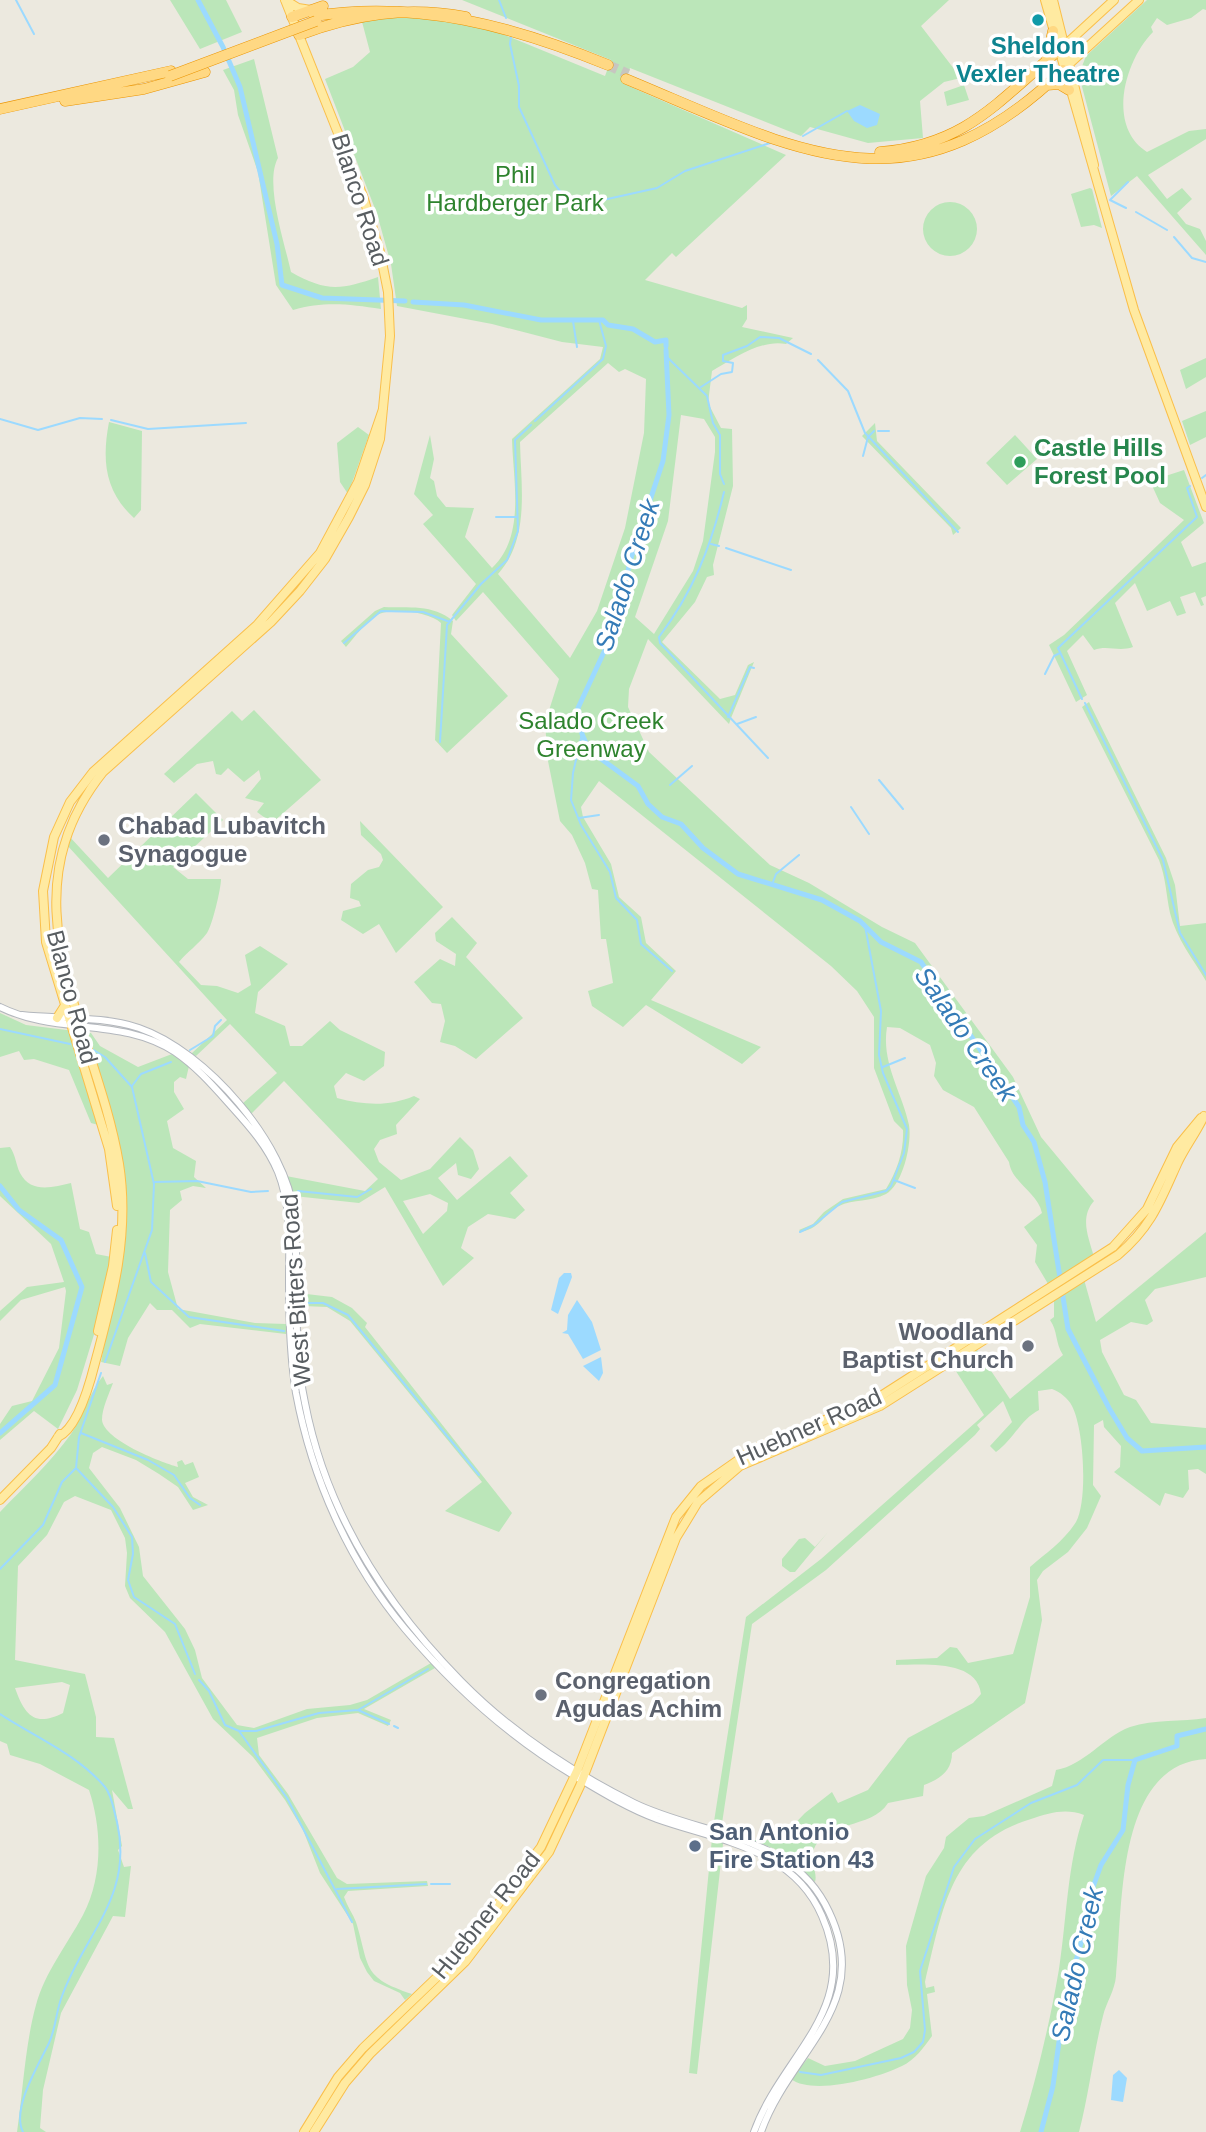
<svg xmlns="http://www.w3.org/2000/svg" width="1206" height="2132" font-family="Arial,sans-serif">
  <style>
    .green { fill: #bbe6b9; fill-rule: evenodd }
    .water { fill: #9cdaff }
    .lines { fill: none; stroke-linecap: round; stroke-linejoin: round }
    .stream { stroke: #9cdaff; stroke-width: 2 }
    .river { stroke: #9cdaff; stroke-width: 5 }
    .highway-tunnel { stroke: #c7c6c0; stroke-width: 10; stroke-dasharray: 10 5; stroke-linecap: butt }
    .secondary-casing { stroke: #b3b7bd; stroke-width: 8 }
    .primary-casing { stroke: #fabf4a; stroke-width: 10 }
    .highway-casing { stroke: #eb9400; stroke-width: 11 }
    .secondary { stroke: #fff; stroke-width: 6 }
    .primary { stroke: #ffeaa1; stroke-width: 8 }
    .highway { stroke: #ffd883; stroke-width: 10 }
    .highway-bridge-casing { stroke: #eb9400; stroke-width: 11; stroke-linecap: butt }
    .highway-bridge { stroke: #ffd883; stroke-width: 10 }
    .culture-dot { fill: #0f9aa8; stroke: #fff; stroke-width: 2.5 }
    .leisure-dot { fill: #2e9e5b; stroke: #fff; stroke-width: 2.5 }
    .worship-dot { fill: #6b7280; stroke: #fff; stroke-width: 2.5 }
    .service-dot { fill: #5c6f8a; stroke: #fff; stroke-width: 2.5 }
    .labels { text-anchor: middle; stroke-width: 7; stroke-linejoin: round; paint-order: stroke }
    .culture-label { font-size: 24px; font-weight: bold; fill: #0d838f; stroke: #fff }
    .park-label { font-size: 24px; fill: #2e832e; stroke: #fff }
    .street-label { font-size: 24px; fill: #585d61; stroke: #fff }
    .leisure-label { font-size: 24px; font-weight: bold; fill: #27864d; stroke: #fff; text-anchor: start }
    .worship-label { font-size: 24px; font-weight: bold; fill: #5b616d; stroke: #fff; text-anchor: start }
    .service-label { font-size: 24px; font-weight: bold; fill: #4e5e75; stroke: #fff; text-anchor: start }
    .water-label { font-size: 26px; font-style: italic; fill: #347bb7; stroke: #fff }
  </style>
  <rect width="100%" height="100%" fill="#ece9df"/>
  <path class="green" d="M170 0H226L242 32 200 49Z
    M462 0H949L921 26 961 78 944 82 920 101 923 138 868 143 810 127 801 136 630 68 624 84 786 155 676 257 672 253 645 280 742 308 747 305V319L742 327 793 338 786 344C761 339 733 359 712 371L708 403 721 428 732 429 733 486 713 565 714 575 707 577 695 602 662 642 720 699 735 695 748 665 754 662 731 718 729 724 648 639 629 689 628 707 649 752 770 865 809 883 882 927 915 943 1013 1077 1041 1137 1094 1201C1079 1218 1089 1238 1094 1257L1084 1263 1085 1283 1096 1322 1206 1232V1277L1155 1289 1145 1300 1153 1321 1147 1325 1131 1322 1100 1340 1102 1352 1124 1395 1136 1400 1151 1423 1206 1428V1474L1198 1469 1188 1470 1189 1489 1183 1498 1165 1493 1160 1506 1114 1472 1120 1467 1121 1446 1104 1427 1103 1420 1094 1425 1093 1485 1101 1496 1087 1528 1068 1552 1043 1571 1037 1580 1042 1620 1025 1703 952 1753C952 1771 940 1779 924 1785L923 1796 888 1803C871 1830 825 1819 813 1851 809 1862 818 1872 815 1882L775 1849 752 1840H779L805 1813 832 1792 838 1803 868 1790 908 1738 973 1703 981 1694C977 1659 922 1665 896 1665V1660L937 1658 950 1647 957 1648 968 1663 1013 1654 1030 1597V1567C1046 1553 1064 1541 1076 1522 1088 1500 1084 1429 1072 1406 1068 1398 1060 1392 1052 1389L1038 1391 1039 1410C1021 1419 1013 1440 996 1452L990 1446 1012 1422 1003 1401 977 1425 980 1429 975 1435 826 1570 752 1624 721 1830 723 1844 697 2074 689 2073 713 1828 746 1617 821 1559 984 1415 952 1365 977 1350 1010 1399 1063 1355C1055 1343 1058 1331 1050 1320L1054 1317V1301L1057 1299 1035 1262 1037 1245 1024 1227 1042 1213C1038 1193 1012 1183 1009 1162L974 1107 943 1090 934 1076 936 1063 930 1045 900 1028 887 1027C881 1063 902 1092 909 1125 912 1144 903 1184 886 1194 871 1202 853 1199 839 1206 822 1214 823 1227 801 1232L799 1230 813 1224 824 1212 843 1199 886 1189C897 1171 904 1151 903 1130L894 1121 874 1068V1017L857 991 831 966 599 781 581 807 583 817 611 864 619 897 641 917 646 943 676 971 651 1000 761 1047 742 1064 646 1005 623 1027 592 1006 588 991 613 983 606 939H601L598 890 592 889 585 863 572 835 560 821 548 761 545 723 559 679 483 592 456 621 452 615 476 584 423 524 433 515 414 494 430 435 434 459 430 478 434 481 437 496 446 507 474 508 465 537 492 568C526 536 513 481 512 439L600 359 603 347 562 342 492 324 397 306 391 264 377 214 325 79 353 67 370 52 361 18 428 15 495 31 605 76 611 60ZM608 363 619 372 625 369 646 379 644 433 625 528 597 611 570 658 498 574C530 539 521 487 520 442ZM681 415 704 419 715 437V452L703 541 693 571 654 634 635 617 668 521Z
    M1147 0H1206V10L1203 9 1191 18 1167 25 1157 18 1151 27 1153 32C1125 60 1106 126 1147 152L1189 131 1206 129V139L1148 175 1167 199 1182 188 1192 199 1177 213 1186 224 1200 229 1206 241V255L1137 176 1111 196 1081 83V69L1086 56Z
    M254 59 278 158C264 183 285 244 291 272 326 292 341 290 378 277L381 309C349 304 324 301 293 310L276 285 258 172 238 115 234 90 223 70Z
    M964 85 969 100 947 106 944 92Z
    M1090 188 1092 189 1102 228 1094 225 1081 227 1071 194Z
    M923 229a27 27 0 1 1 54 0a27 27 0 1 1-54 0Z
    M1206 358V377L1186 389 1180 370Z
    M1206 411V437L1190 445 1182 421Z
    M109 422 142 431 141 510 134 518C104 491 102 459 109 422Z
    M875 423 877 441 961 528 953 535 951 528 862 436Z
    M358 427 369 435 348 494 340 482 337 443Z
    M1015 435 1037 459 1007 485 986 463Z
    M1184 470 1204 523 1181 542 1192 567 1206 562V596L1201 598 1204 605 1201 606 1195 592 1180 597 1186 613 1177 616 1170 601 1147 611 1135 583 1115 603 1133 647C1119 652 1107 645 1094 650L1083 635 1067 651 1087 695 1076 702 1049 645 1064 635 1184 520 1160 503 1150 481Z
    M384 607C408 608 433 604 453 621L451 634 508 696 447 753 435 740 441 623C429 612 392 607 377 615 365 622 355 637 346 647L341 641 375 611Z
    M1089 702 1166 858 1175 885 1180 926 1206 923V981C1193 959 1176 938 1170 913 1166 894 1166 878 1159 860L1082 707Z
    M254 710 321 780 272 823 257 812 264 803 245 798 261 779 259 770 244 782 228 768 221 775 216 774 213 761 197 764 174 783 164 774 232 711 242 721Z
    M196 793 223 820 173 867 188 879H221C221 889 212 926 207 933 199 944 187 952 179 962L201 985 217 986 238 993 251 985 245 955 260 946 288 964 258 992 255 1013 285 1026 290 1046H302L330 1021 340 1030 385 1052 384 1066 364 1081 346 1073 334 1086 337 1098C364 1105 388 1107 414 1096L420 1099 396 1125 397 1134 380 1140 374 1149 379 1162 401 1180 430 1169 460 1137 473 1150 479 1169 471 1179 458 1175 456 1163 438 1178 457 1200 510 1156 528 1176 510 1193 525 1210 515 1219 488 1214 468 1227 461 1248 474 1258 443 1286 385 1187 359 1203 294 1196 286 1176 365 1191 378 1179 284 1081 251 1114 242 1104 277 1073 230 1024 196 1056 191 1054 227 1020 66 844 68 835 108 878ZM430 1194 448 1203 447 1211 423 1234 403 1201Z
    M360 821 443 907 396 953 379 924 363 934 341 920 343 911 361 906 359 901 350 898 351 884 368 870 379 867 383 860 381 854 361 835Z
    M452 917 477 943 466 957 523 1018 476 1059 455 1046 440 1042 445 1021 441 1004 432 1003 414 982 440 959 455 966 456 954 436 941 435 933Z
    M0 1013 26 1025 91 1033 100 1046 138 1067 172 1054 189 1066 186 1079 180 1077 174 1082V1092L184 1109 167 1121 173 1148 196 1161 194 1177 206 1188 193 1186 180 1191 182 1200 170 1210 168 1272 178 1309 255 1323 286 1324V1334L200 1324 190 1328 172 1310H157L150 1303 128 1338 120 1366 101 1362 107 1330 96 1328 77 1390 58 1429 34 1411 0 1440V1424L12 1406 32 1401 59 1348 66 1291 65 1287 21 1300 0 1321V1311L27 1287 64 1282 51 1244 0 1196V1148L10 1147C16 1156 16 1165 20 1173 31 1194 53 1187 71 1183L80 1229 89 1232 96 1254 122 1259 126 1226 114 1129 91 1123 69 1070 34 1059 24 1060 19 1051 0 1057Z
    M298 1293 332 1297 352 1308 367 1323 365 1327 512 1513 499 1532 445 1511 482 1482 350 1321 327 1307 303 1306 298 1300Z
    M103 1376 107 1385 113 1383C109 1394 102 1408 102 1420 104 1440 160 1462 178 1467L177 1462 182 1460 185 1465 193 1462 199 1477 185 1483 193 1497 208 1505 193 1510 178 1487 159 1474 136 1460 102 1447 93 1453 89 1468 120 1508 139 1547 143 1576 185 1629 195 1650 202 1678 237 1725 254 1728 307 1709 350 1705 367 1700 431 1663 435 1668 364 1709 391 1720 388 1726 358 1713 317 1718 257 1738 259 1755 288 1794 337 1878 347 1884 427 1881 428 1886 348 1891 344 1897C347 1906 353 1914 356 1922 370 1967 361 1977 412 1994L405 2000 400 1993 374 1981 367 1972 360 1958 353 1924 320 1873 303 1830 285 1800 253 1757 213 1719 165 1632 130 1598 125 1586 127 1553 125 1538 111 1510 75 1496 64 1502 47 1535 18 1566 15 1660 85 1674 96 1717V1737L114 1738 133 1809H128L112 1790 122 1846 118 1850 124 1867 131 1866 125 1917 113 1916 61 2013 43 2090 40 2128 46 2132H17C23 2091 25 2045 36 2005 45 1972 67 1945 83 1915 103 1877 102 1829 89 1790L40 1764 10 1755 7 1744 0 1741V1512C24 1487 51 1462 71 1434 84 1415 89 1393 103 1376ZM62 1682 70 1685 63 1713C35 1727 25 1716 15 1688Z
    M828 1532 795 1572H790L782 1566V1559L799 1539 805 1538 815 1547Z
    M1206 1718V1759C1115 1764 1123 1910 1116 1976 1115 1990 1106 2003 1103 2016 1093 2055 1089 2094 1079 2132H1020C1036 2080 1050 2023 1059 1969 1067 1917 1067 1865 1084 1815 1065 1808 1050 1813 1031 1819 949 1844 943 1910 925 1982L926 1988 934 1986 935 1992 927 1994 932 2036C924 2047 915 2060 902 2066 878 2078 813 2096 791 2079L808 2058 825 2066 855 2061 903 2039 910 2028 912 2010 907 1985 906 1946 926 1876 944 1848 946 1837 969 1818 984 1816 1052 1786 1056 1770C1085 1765 1103 1737 1130 1727 1154 1719 1182 1722 1206 1718Z"/>
  <path class="water" d="M860 105 880 114 877 125 867 128 854 121 847 111Z
    M564 1273H571L572 1277 558 1314 551 1310 559 1278Z
    M577 1300 592 1322 601 1350 583 1359 568 1334 562 1333 567 1330 568 1315Z
    M601 1357 603 1373 599 1381 583 1366Z
    M1119 2070 1127 2078 1123 2102 1111 2100 1113 2075Z"/>
  <g class="lines">
    <path class="stream" d="M16 0 34 34
      M499 0 506 18
      M511 37 510 44 519 86V107L555 185 565 197 603 200 657 188 685 171 770 143
      M803 136 847 111
      M1126 208 1110 200 1128 182
      M1136 212 1167 230
      M1174 237 1192 258 1206 262
      M573 321 577 347
      M668 358 707 396 713 423 720 435V474L724 484
      M818 360 848 391 865 433 958 532
      M701 387 721 374 732 372 733 363 723 361V355L747 346 760 337 779 338 811 354
      M0 419 38 430 80 418 102 419
      M111 420 148 429 246 423
      M535 421 603 359 606 346 599 320
      M878 431H889
      M863 456 868 437 874 431
      M1202 478 1206 475
      M724 492C711 547 693 592 659 637L660 643 768 758
      M496 517H516
      M711 544 719 546
      M726 548 791 570
      M344 643 381 611 423 612 450 622
      M1045 674 1054 656 1060 653
      M1082 699 1058 648 1197 517 1187 488 1190 486
      M1085 703 1163 860 1180 933 1206 975
      M728 717 750 667 754 668
      M737 724 756 717
      M582 734 573 773 571 800 581 825 610 872 616 898 637 920 641 944 672 971
      M440 742 447 625 481 584 507 560 518 531 515 440 531 425
      M879 780 903 809
      M670 785 692 766
      M851 807 869 834
      M579 818 599 815
      M773 882 776 874 799 855
      M0 1029 70 1044
      M92 1049 105 1057 132 1087 154 1184 152 1230 105 1362
      M190 1050 213 1036 215 1026 221 1020
      M883 1067 905 1058
      M132 1086 141 1074 171 1062
      M894 1180 915 1188
      M155 1182 197 1181 251 1192 268 1191
      M298 1191 357 1197 371 1189
      M800 1232 814 1225 842 1202 886 1191 891 1186 904 1153 907 1129 883 1073 879 1055 881 1011 865 926
      M145 1253 151 1282 189 1317 284 1331
      M299 1307 303 1303H323L348 1315 479 1475
      M81 1433 148 1460 174 1475 190 1498 200 1505
      M76 1468 113 1507 132 1537 133 1554 128 1580 134 1597 175 1624 195 1674
      M0 1569 43 1525 62 1482 76 1468 79 1437 101 1373
      M199 1680 209 1691 225 1725 239 1731H256L319 1713 358 1710 428 1669
      M358 1710 389 1724
      M0 1714C35 1737 77 1754 105 1787 112 1795 114 1812 117 1822 134 1897 84 1934 62 1996 56 2011 56 2028 49 2043 39 2064 11 2109 23 2132
      M394 1726 398 1728
      M239 1731 287 1798 352 1922
      M431 1884H450
      M337 1889 426 1884
      M800 2072 821 2075 901 2058 914 2052 923 2042 925 2030 920 1971 954 1867 975 1839 1031 1803 1077 1785 1103 1760H1135"/>
    <path class="river" d="M198 0 223 47 240 87 277 244 282 285 322 298 405 301
      M413 302 464 305 541 320H603L608 325 633 329 655 342 666 340V346
      M666 350 669 415 663 461 630 561 617 624 578 708 582 734 589 750 638 786 648 804 662 817 681 824 703 848 738 874 822 900 860 921 881 942 921 962 1019 1107 1023 1125 1034 1142 1045 1182 1068 1329 1109 1408 1127 1438 1142 1451 1206 1447
      M0 1186 19 1210 61 1240 82 1287 55 1385 0 1433
      M1041 2132 1053 2086 1064 2005 1087 1921 1088 1901 1101 1865 1123 1830 1128 1785 1135 1760 1177 1746V1736L1206 1729"/>
    <path class="highway-tunnel" d="M608 65 628 74"/>
    <g class="secondary-casing">
      <path id="secondary" d="M0 1007C56 1035 121 1017 175 1052 197 1067 214 1087 232 1107 250 1127 267 1146 278 1172 292 1207 289 1244 289 1282 289 1319 290 1356 296 1393 312 1479 349 1562 405 1629 453 1686 508 1736 573 1775 600 1791 627 1808 657 1819 719 1841 793 1848 822 1916 863 2009 782 2054 754 2132
        M22 1015C60 1019 103 1016 139 1028 206 1051 287 1144 294 1215 300 1279 291 1338 305 1403 326 1512 384 1603 461 1681 510 1731 572 1772 634 1803 699 1835 787 1833 825 1904 879 2004 790 2049 761 2132"/>
    </g>
    <g class="primary-casing">
      <path id="primary" d="M285 0 298 8 311 10
        M1045 0 1134 310 1206 507
        M1053 0 1094 165
        M1063 47 1114 0
        M1068 65 1139 0
        M57 1018 64 1007
        M117 1206 109 1149 46 942 43 891 54 837 70 802 93 772 257 625 320 553 358 482 383 409
        M98 1331 113 1266 117 1230
        M58 1437C78 1428 90 1383 95 1363 113 1297 130 1233 119 1164 96 1027 0 901 103 772L271 622 300 591 325 559 349 517 365 485 380 439 390 336 388 292 380 252 363 196 285 0
        M759 1447 876 1399 1113 1247 1147 1209 1177 1147 1201 1118
        M0 1500 51 1448 60 1434
        M304 2132 338 2077 363 2048 459 1956 541 1847 577 1771 676 1517 701 1486 754 1449
        M314 2132 345 2083 370 2054 465 1962 549 1852 580 1786 676 1538 698 1502 740 1466 880 1406 1118 1255C1151 1227 1160 1202 1177 1164 1185 1147 1196 1133 1204 1116"/>
    </g>
    <g class="highway-casing">
      <path id="highway" d="M314 16C417 0 513 26 608 65
        M292 17 323 6
        M299 35C355 14 407 6 466 17
        M1047 58 1053 31
        M626 79C795 149 908 220 1063 70
        M1047 85 1059 84 1069 90
        M65 101 144 89 205 72
        M0 109 171 71
        M880 152C966 145 998 101 1058 51"/>
    </g>
    <use href="#secondary" class="secondary"/>
    <use href="#primary" class="primary"/>
    <use href="#highway" class="highway"/>
    <g class="highway-bridge-casing">
      <path id="highway-bridge" d="M170 76 316 21"/>
    </g>
    <use href="#highway-bridge" class="highway-bridge"/>
  </g>
  <circle class="culture-dot" cx="1038" cy="20" r="7"/>
  <circle class="leisure-dot" cx="1020" cy="462" r="7"/>
  <g class="worship-dot">
    <circle cx="104" cy="840" r="7"/>
    <circle cx="1028" cy="1346" r="7"/>
    <circle cx="541" cy="1695" r="7"/>
  </g>
  <circle class="service-dot" cx="695" cy="1846" r="7"/>
  <g class="labels">
    <g class="culture-label">
      <text x="1038" y="54">Sheldon<tspan x="1038" dy="28">Vexler Theatre</tspan></text>
    </g>
    <g class="park-label">
      <text x="515" y="183">Phil<tspan x="515" dy="28">Hardberger Park</tspan></text>
      <text x="591" y="729">Salado Creek<tspan x="591" dy="28">Greenway</tspan></text>
    </g>
    <g class="street-label">
      <text transform="translate(360 200) rotate(72)" y="8">Blanco Road</text>
      <text transform="translate(72 997) rotate(75)" y="8">Blanco Road</text>
      <text transform="translate(296 1290) rotate(-94)" y="8">West Bitters Road</text>
      <text transform="translate(809 1427) rotate(-24)" y="8">Huebner Road</text>
      <text transform="translate(486 1915) rotate(-51)" y="8">Huebner Road</text>
    </g>
    <g class="leisure-label">
      <text x="1034" y="456">Castle Hills<tspan x="1034" dy="28">Forest Pool</tspan></text>
    </g>
    <g class="worship-label">
      <text x="118" y="834">Chabad Lubavitch<tspan x="118" dy="28">Synagogue</tspan></text>
      <text x="1014" y="1340" text-anchor="end">Woodland<tspan x="1014" dy="28">Baptist Church</tspan></text>
      <text x="555" y="1689">Congregation<tspan x="555" dy="28">Agudas Achim</tspan></text>
    </g>
    <g class="service-label">
      <text x="709" y="1840">San Antonio<tspan x="709" dy="28">Fire Station 43</tspan></text>
    </g>
    <g class="water-label">
      <text transform="translate(627 575) rotate(-72)" y="9">Salado Creek</text>
      <text transform="translate(966 1034) rotate(55)" y="9">Salado Creek</text>
      <text transform="translate(1077 1964) rotate(-77)" y="9">Salado Creek</text>
    </g>
  </g>
</svg>
